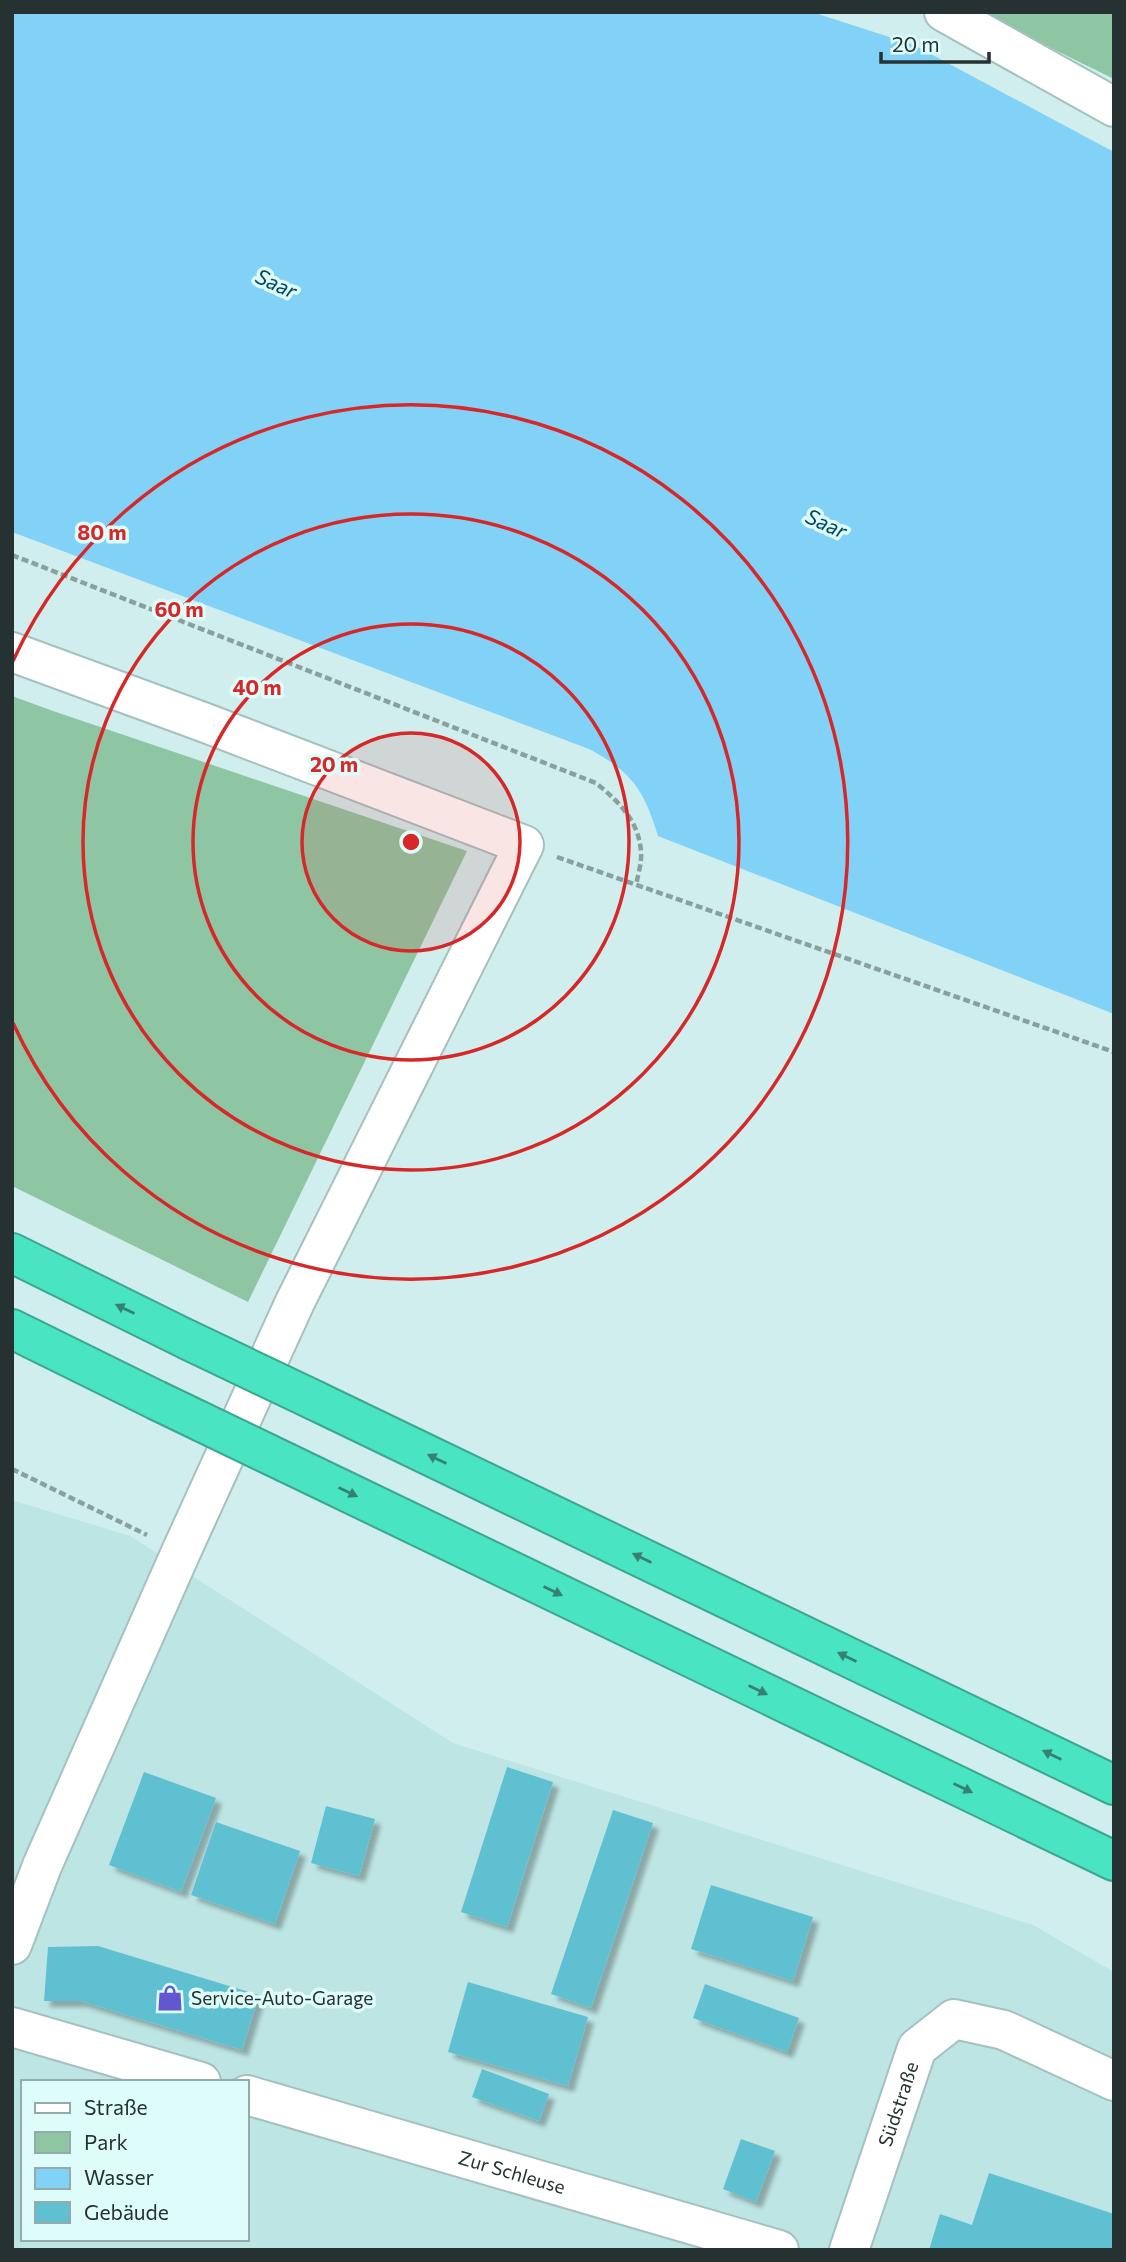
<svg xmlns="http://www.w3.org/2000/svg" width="1126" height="2262" font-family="Commissioner,sans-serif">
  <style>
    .built { fill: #bde5e3; fill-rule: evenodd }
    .green { fill: #8ec6a3 }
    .water { fill: #82d2f7 }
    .building { fill: #5fc0d2; filter: url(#shadow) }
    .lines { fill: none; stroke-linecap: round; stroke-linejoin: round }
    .minor-casing { stroke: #a4c1c0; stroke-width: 42 }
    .highway-casing { stroke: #3da68f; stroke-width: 42 }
    .path { stroke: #89a09f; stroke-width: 4.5; stroke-dasharray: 7 3.5; stroke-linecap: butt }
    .minor { stroke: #fff; stroke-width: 38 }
    .highway { stroke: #49e4c2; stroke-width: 38 }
    .highway-bridge-casing { stroke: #3da68f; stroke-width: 42; stroke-linecap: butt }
    .highway-bridge { stroke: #49e4c2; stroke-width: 38 }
    .oneway { fill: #368272 }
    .ring { fill: none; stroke: #d62828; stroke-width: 3.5 }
    .labels { text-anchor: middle; stroke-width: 7; stroke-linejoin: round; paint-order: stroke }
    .poi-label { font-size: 19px; fill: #263231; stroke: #ddfcfa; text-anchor: start }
    .street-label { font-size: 19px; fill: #263231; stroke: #ddfcfa }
    .water-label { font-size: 21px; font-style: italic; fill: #00475f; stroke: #ddfcfa }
    .centre { fill: #d62828; stroke: #ddfcfa; stroke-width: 3.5 }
    .ring-label { font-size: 21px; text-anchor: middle; font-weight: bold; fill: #d62828; stroke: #ddfcfa; stroke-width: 7; stroke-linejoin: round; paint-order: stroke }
  </style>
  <defs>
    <filter id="shadow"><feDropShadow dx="6" dy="6" stdDeviation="2" flood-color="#0004"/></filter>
  </defs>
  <rect width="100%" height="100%" fill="#d0eeed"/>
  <path class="built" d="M12 1500 130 1536 453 1743 1033 1925 1114 1972V2250H12ZM23 2082H247V2239H23Z"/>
  <path class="green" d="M978 12H1114V79Z
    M12 696 53 711 467 851 248 1302 12 1186Z"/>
  <path class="water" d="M12 12H812L914 45 1114 152V1014L658 836C644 790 632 772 589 749L12 532Z"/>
  <path class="building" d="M507 1767 553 1782 507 1927 461 1912Z
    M144 1772 216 1798 181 1892 109 1865Z
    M326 1806 375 1819 359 1876 311 1863Z
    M613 1810 653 1823 591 2008 551 1994Z
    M216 1822 300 1851 275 1924 191 1895Z
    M711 1885 813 1917 793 1981 691 1949Z
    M98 1946 259 1995 242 2050 81 2001H44L48 1947Z
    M468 1982 588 2017 568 2086 448 2052Z
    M705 1984 799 2018 787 2052 693 2018Z
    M482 2069 549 2094 539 2121 472 2097Z
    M741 2139 775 2151 756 2202 723 2189Z
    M989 2173 1114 2214V2250H929L940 2214 972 2225Z"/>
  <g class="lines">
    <g class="minor-casing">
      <g id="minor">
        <path d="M944 12 1114 107"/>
        <path d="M12 652 203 722 524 845 295 1302 181 1552 42 1866 12 1945"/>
        <path d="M12 2027 201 2082"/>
        <path id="s1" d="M247 2095 779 2250"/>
        <path id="s2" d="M849 2250 917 2048 954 2019 1004 2030 1114 2081"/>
      </g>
    </g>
    <g class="highway-casing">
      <path id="highway" d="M12 1253 186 1339
        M12 1329 156 1400
        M316 1401 1114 1785
        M287 1463 1114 1861"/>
    </g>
    <path class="path" d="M12 555 596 783C619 802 639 821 641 852 642 862 638 875 636 885
      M557 857 1114 1052
      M12 1469 147 1535"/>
    <use href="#minor" class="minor"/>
    <use href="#highway" class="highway"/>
    <g class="highway-bridge-casing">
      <path id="highway-bridge" d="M186 1339 316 1401
        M156 1400 287 1463"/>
    </g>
    <use href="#highway-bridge" class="highway-bridge"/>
  </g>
  <defs><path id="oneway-solid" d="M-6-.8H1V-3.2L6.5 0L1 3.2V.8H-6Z" transform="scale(1.75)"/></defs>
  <g class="oneway">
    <use href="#oneway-solid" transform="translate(125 1309) rotate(-154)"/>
    <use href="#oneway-solid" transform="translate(437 1459) rotate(-154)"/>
    <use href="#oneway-solid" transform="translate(348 1492) rotate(26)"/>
    <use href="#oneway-solid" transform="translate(642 1558) rotate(-154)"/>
    <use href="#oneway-solid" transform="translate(553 1591) rotate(26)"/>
    <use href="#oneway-solid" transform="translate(847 1657) rotate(-154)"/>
    <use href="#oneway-solid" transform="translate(758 1690) rotate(26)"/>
    <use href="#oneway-solid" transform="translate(1052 1755) rotate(-154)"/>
    <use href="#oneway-solid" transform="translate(963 1788) rotate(26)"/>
  </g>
  <circle cx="411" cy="842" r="109" fill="#d62828" fill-opacity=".12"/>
  <g class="ring">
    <circle cx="411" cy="842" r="109"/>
    <circle cx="411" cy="842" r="218"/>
    <circle cx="411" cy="842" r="328"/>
    <path d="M13 661A437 437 0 1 1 13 1023"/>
  </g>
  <defs>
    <g id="shop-bare" transform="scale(2.1)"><path d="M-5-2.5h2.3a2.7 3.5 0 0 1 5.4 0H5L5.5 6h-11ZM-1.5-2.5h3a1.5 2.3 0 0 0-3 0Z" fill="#6456cf" stroke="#ddfcfa" stroke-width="2.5" paint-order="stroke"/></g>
  </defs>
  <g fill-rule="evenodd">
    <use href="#shop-bare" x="170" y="1998"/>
  </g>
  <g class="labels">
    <g class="poi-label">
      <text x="191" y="2005">Service-Auto-Garage</text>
    </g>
    <g class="street-label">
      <text dy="7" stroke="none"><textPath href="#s2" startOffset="154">Südstraße</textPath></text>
      <text dy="7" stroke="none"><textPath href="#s1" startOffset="276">Zur Schleuse</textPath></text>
    </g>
    <g class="water-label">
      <text transform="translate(276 284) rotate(24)" y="7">Saar</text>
      <text transform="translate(826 524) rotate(24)" y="7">Saar</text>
    </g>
  </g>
  <circle cx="411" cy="842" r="10" class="centre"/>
  <g class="ring-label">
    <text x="102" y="540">80 m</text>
    <text x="179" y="617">60 m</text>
    <text x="257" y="695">40 m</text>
    <text x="334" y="772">20 m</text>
  </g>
  <rect width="1126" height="2262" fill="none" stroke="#263231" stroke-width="28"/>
  <rect x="21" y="2080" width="228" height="161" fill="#ddfcfa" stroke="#94abaa" stroke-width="2"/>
  <rect x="35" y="2103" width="35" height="10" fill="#ffffff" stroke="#94abaa" stroke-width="2"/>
  <text x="84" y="2115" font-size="21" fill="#263231">Straße</text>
  <rect x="35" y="2132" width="35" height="21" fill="#8ec6a3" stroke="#94abaa" stroke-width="2"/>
  <text x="84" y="2150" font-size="21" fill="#263231">Park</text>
  <rect x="35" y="2168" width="35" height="21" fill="#82d2f7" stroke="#94abaa" stroke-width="2"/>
  <text x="84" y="2185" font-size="21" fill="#263231">Wasser</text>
  <rect x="35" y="2202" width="35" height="21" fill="#5fc0d2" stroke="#94abaa" stroke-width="2"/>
  <text x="84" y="2220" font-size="21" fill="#263231">Gebäude</text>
  <path d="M881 52v10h108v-10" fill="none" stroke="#263231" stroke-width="3.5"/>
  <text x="892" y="52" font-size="21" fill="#263231" stroke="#ddfcfa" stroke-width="5" paint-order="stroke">20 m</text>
</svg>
